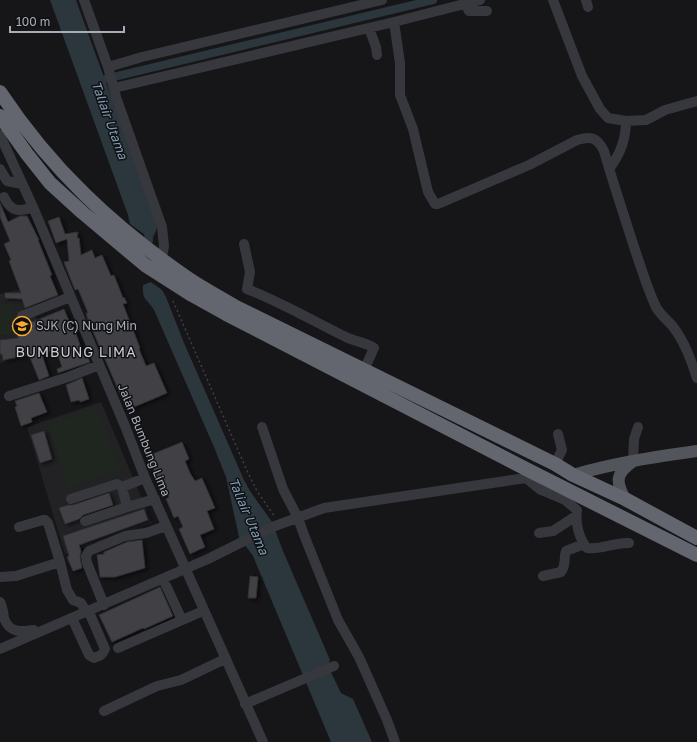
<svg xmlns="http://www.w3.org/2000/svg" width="697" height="742" font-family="'Golos Text',sans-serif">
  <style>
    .built { fill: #222225; fill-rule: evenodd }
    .green { fill: #1e261f }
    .water { fill: #2c363d }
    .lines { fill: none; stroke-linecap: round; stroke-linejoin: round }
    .canal { stroke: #2c363d; stroke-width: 8 }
    .building { fill: #404145; stroke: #303034; filter: url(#shadow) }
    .path { stroke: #3d3f44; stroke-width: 1.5; stroke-dasharray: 2 3; stroke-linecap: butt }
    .minor { stroke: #37383d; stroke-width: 10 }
    .major { stroke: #53555d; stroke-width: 12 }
    .highway { stroke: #63666f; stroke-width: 14 }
    .labels { text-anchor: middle; stroke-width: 3; stroke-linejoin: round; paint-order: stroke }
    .poi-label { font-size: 12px; fill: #a8aeb9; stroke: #111113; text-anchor: start }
    .street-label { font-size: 12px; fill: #a8aeb9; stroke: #111113 }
    .water-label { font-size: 13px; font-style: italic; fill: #7e9db5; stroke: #111113 }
    .quarter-label { font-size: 14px; letter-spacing: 1px; fill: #c9ccd5; stroke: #111113 }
  </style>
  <defs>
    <filter id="shadow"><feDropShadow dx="2.5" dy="1.5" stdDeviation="2" flood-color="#0009"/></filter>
  </defs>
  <rect width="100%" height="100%" fill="#161618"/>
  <path class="built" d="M16 290 25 291 50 351 0 363V354H2L3 360 19 358 32 354 31 329 17 331 18 338 0 340V336L15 334 9 302 0 304V294ZM25 293 30 306 25 308 22 299 5 297V294Z
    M101 402 152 523 65 554 27 427ZM44 432 52 459 40 463 31 435ZM108 490 114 506 65 524 59 508ZM144 508 148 520 67 549 63 537Z"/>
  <path class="green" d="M9 302 11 304 15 334 0 336V304Z
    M96 407 120 469 68 489 49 425Z"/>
  <path class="water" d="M50 0H76L152 210 157 228 152 240 130 224 128 215Z
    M151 282 162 290 166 297 184 343 244 480 250 491 272 522 283 551 330 660 328 666 341 693 353 699 372 742H331L253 556 239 537 226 477 214 447 154 310C147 298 142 301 143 285Z"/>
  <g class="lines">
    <path class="canal" d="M105 79 433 0
      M147 227 149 240"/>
  </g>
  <path class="building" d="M0 203 8 222 20 216H27L39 240H38L52 275 50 276 58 295 25 308 22 299 5 298V293H21L9 261 11 260 4 244 10 241 0 217Z
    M59 217 65 234 78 232 77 238H79L81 255 92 250 95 258 102 255 111 276 114 275 123 298 124 297 127 303 123 304 140 348 139 349 146 366 154 363 167 393 127 410 88 320 86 313H88L78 289 75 290 67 270 64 262 69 261 67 239 56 243 48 221Z
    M64 309 72 328H74L85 359 88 358 90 362 58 373 57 369 62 367 56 349 42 355 49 376 39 380 29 355 3 360 2 354H0V340L18 338 17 331 32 329 30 323Z
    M82 378 89 399 80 402V400L71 402 66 385Z
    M39 393 47 412 31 418 32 422 21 426 15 407 17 406 15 401Z
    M44 431 52 459 40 463 31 435Z
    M182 442 189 459 185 461 190 473 195 481 202 478 215 508 207 511 214 529 200 535 205 547 190 554 179 529 183 527 178 516 174 518 166 499 169 497 163 484 160 485 148 456Z
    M109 493 113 505 83 515 79 519 65 524 59 508 68 505H73Z
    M144 509 148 520 79 545 81 551 80 557 82 568 73 571 67 557 69 556 63 536Z
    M142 540 145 568 115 577H100L97 555 104 554V552L127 542Z
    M250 576 258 577 256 598H248Z
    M160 587 173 616 144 629 143 628 112 642 99 615Z"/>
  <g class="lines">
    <path class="path" d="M173 301 248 473 257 491 275 517"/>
    <path class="minor" d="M84 0 108 67 116 97 162 227 164 246 162 258
      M553 0 582 76 600 109 608 118 626 121 646 120 665 110 697 101
      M586 0 588 7
      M465 4 469 11H487
      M394 22 400 63V95L413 129 428 192 435 204H438L529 165 577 140C591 136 597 137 604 151 613 183 624 215 634 247 641 267 647 288 656 307 661 316 669 321 674 328 685 343 691 360 697 378
      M369 28 376 47 377 55
      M108 67 142 57 382 0
      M114 88 394 22 480 0
      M0 135 33 207 125 426 145 478 263 742
      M0 169 7 181 22 184
      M609 169C620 155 626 139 626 121
      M4 197C11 212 19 212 33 207
      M244 244 250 272 247 289C281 302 313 321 346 337 356 342 366 342 374 348L364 370
      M22 316 70 297
      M9 396 68 377 99 365
      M262 427 283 489 298 518 304 535 338 620 359 657 387 720 395 742
      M633 461 634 439 638 427
      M555 464 562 450 558 434
      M145 478 122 487 127 507 155 499
      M526 478 541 490 565 500 577 510C575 522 579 539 587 548 601 550 615 542 629 543
      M71 499 117 484 122 487
      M85 521 127 507
      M19 527 43 520H45L48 523 60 562 67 590 73 600 81 603 87 613
      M539 533 553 531 576 516
      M543 576 561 572C567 564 563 559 566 551L584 544
      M0 577 16 576 60 562
      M163 579 182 620
      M0 602C3 607 3 613 4 618 9 633 21 632 34 630
      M104 605 87 563 86 556 89 551 125 536 146 533 166 526
      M72 618 89 655 94 658C99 656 103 655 105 649L89 612
      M118 648 203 611
      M0 649 208 559 236 545 275 526 324 508 526 478 530 471
      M245 704 334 666
      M104 711 157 686 181 680 225 659"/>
    <path class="major" d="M573 475C614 463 655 457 697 451
      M625 499C616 482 615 474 632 462"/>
    <path class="highway" d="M0 92C51 169 113 227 189 279 204 289 221 298 236 307L555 464 573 475 625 499 697 538
      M0 116 27 154 50 183 83 213 145 265 192 295 226 314 530 471 697 555"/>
  </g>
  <defs>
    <g id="school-ring" transform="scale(1)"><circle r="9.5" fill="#111113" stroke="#f7ac2f" stroke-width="1.5"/><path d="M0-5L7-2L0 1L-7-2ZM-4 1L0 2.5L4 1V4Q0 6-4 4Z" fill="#f7ac2f"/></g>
  </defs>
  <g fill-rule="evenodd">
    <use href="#school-ring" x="22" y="326"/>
  </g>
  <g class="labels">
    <g class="poi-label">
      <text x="36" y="330">SJK (C) Nung Min</text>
    </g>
    <g class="street-label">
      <text transform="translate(144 440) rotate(68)" y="4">Jalan Bumbung Lima</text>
    </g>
    <g class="water-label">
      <text transform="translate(110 120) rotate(70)" y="5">Taliair Utama</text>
      <text transform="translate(249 516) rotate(67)" y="5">Taliair Utama</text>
    </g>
    <g class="quarter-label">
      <text x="76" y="357">BUMBUNG LIMA</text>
    </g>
  </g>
  <path d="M10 26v6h114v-6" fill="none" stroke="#a8aeb9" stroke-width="2"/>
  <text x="16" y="26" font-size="12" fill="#a8aeb9" stroke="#111113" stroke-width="3" paint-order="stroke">100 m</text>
</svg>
